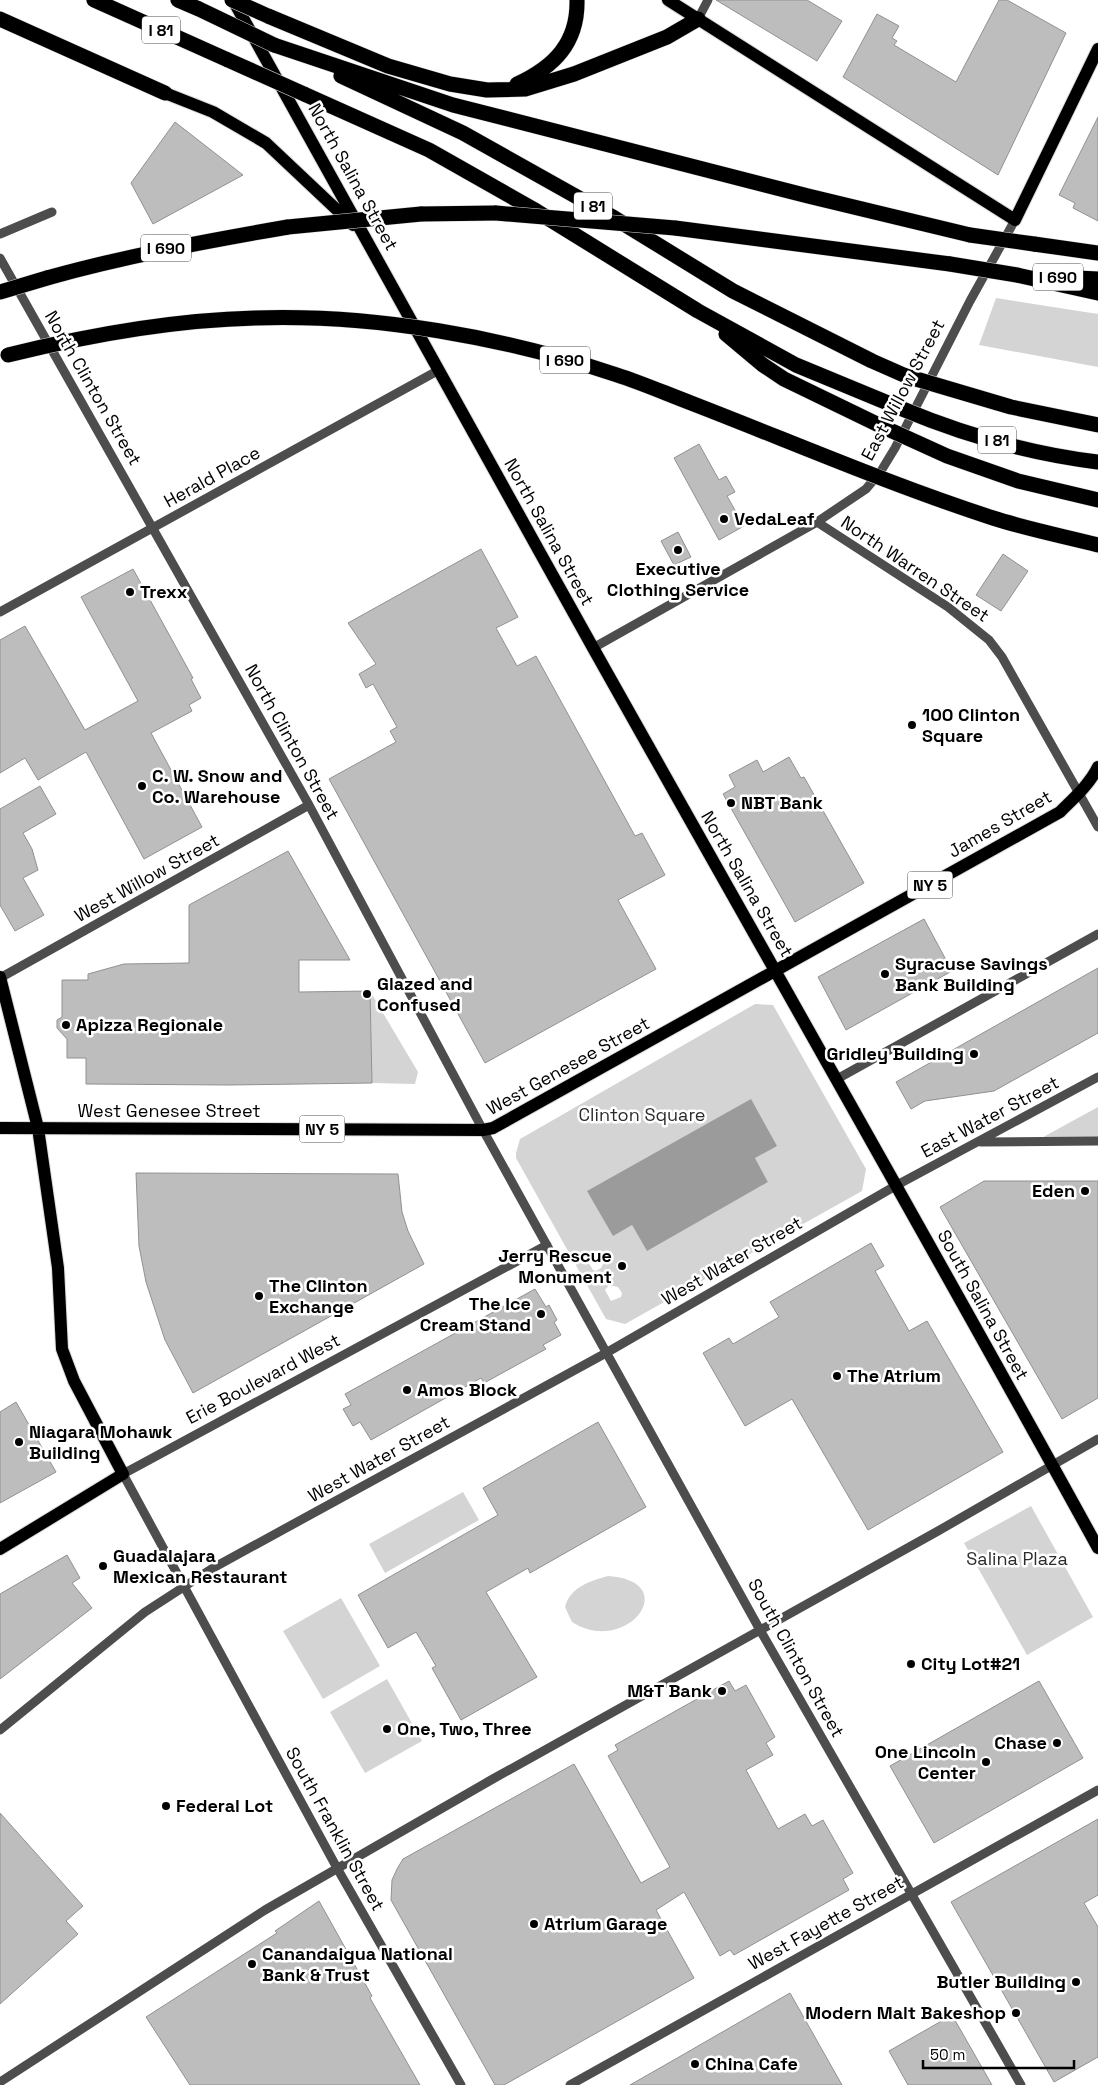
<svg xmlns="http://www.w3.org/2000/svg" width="1098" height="2085" font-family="'Space Grotesk',sans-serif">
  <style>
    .green { fill: #d4d4d4; fill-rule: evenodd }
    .water { fill: #9b9b9b }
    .building { fill: #bdbdbd; stroke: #919191 }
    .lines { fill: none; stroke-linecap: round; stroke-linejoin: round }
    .major-casing { stroke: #dbdbdb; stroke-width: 14 }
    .highway-casing { stroke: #dbdbdb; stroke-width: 16 }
    .minor { stroke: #4d4d4d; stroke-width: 9 }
    .major { stroke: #000; stroke-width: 12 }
    .highway { stroke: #000; stroke-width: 15 }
    .highway-bridge-casing { stroke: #dbdbdb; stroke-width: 16; stroke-linecap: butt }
    .highway-bridge { stroke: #000; stroke-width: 15 }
    .poi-dot { fill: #000; stroke: #fff; stroke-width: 2 }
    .labels { text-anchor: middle; stroke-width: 5; stroke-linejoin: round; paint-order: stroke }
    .shield { fill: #fff; stroke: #4c4c4c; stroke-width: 1 }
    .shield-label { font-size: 16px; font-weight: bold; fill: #000 }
    .street-label { font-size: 18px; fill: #000; stroke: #fff }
    .poi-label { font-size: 18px; font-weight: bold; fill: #000; stroke: #fff; text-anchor: start }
    .park-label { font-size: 18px; fill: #2b2b2b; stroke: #fff }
  </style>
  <rect width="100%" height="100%" fill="#fff"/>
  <path class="green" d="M996 298 1098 314V367L979 345Z
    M370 991 418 1072 415 1084 372 1083Z
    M755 1004 773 1005 866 1169 862 1191 625 1324 606 1319 516 1158V1153L520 1139ZM777 1146 755 1158 768 1182 647 1250 632 1225ZM591 1254 604 1262 601 1268 596 1271 593 1270 585 1257ZM609 1285 618 1287 622 1293 621 1297 611 1301 605 1290Z
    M1098 1107V1141H1036Z
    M463 1492 479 1520 385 1573 369 1544Z
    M1031 1506 1093 1617 1027 1655 964 1543Z
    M608 1576C684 1581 627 1657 572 1622L565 1607C570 1587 590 1581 608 1576Z
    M341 1598 380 1666 323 1699 283 1631Z
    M387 1679 422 1741 365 1773 330 1712Z"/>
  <path class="water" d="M751 1099 777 1146 755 1158 768 1182 647 1251 632 1225 613 1236 587 1191Z"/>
  <path class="building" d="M716 0H807L842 21 817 61Z
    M999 0H1007L1066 33 998 175 843 77 877 14 899 26 892 38 897 41 894 45 956 82Z
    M1098 117V221L1073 208 1075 203 1059 195Z
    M175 122 243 175 153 224 131 183Z
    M699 444 719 480 726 476 735 492 727 496 744 526 719 540 674 458Z
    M678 532 691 557 674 565 661 541Z
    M481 549 518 617 496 628 517 666 536 656 635 836 642 833 665 875 618 900 656 969 485 1063 329 779 396 742 390 731 397 727 373 684 366 688 359 674 376 664 348 623Z
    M1003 554 1028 571 1001 611 976 595Z
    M133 569 193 678 191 679 201 698 189 705 192 711 151 733 202 827 144 859 86 752 38 780 25 758 0 773V640L25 626 85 730 138 701 81 597Z
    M789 757 801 778 804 777 864 883 795 922 723 794 735 787 729 775 757 760 763 772Z
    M40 786 56 814 23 833 32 849 38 870 23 878 44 915 15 931 0 905V809Z
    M288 851 350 960H299V992L370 991 372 1083 230 1085 86 1084V1058H67V1039L57 1028V1020L62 1017V980H88V974L124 964 189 963V905Z
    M924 919 952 971 846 1030 818 977Z
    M1098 968V1033L994 1091 925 1101 911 1109 896 1082Z
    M136 1173 398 1174 402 1212 408 1231 424 1264 193 1393 165 1340 146 1282 139 1246Z
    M984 1181H1098V1398L1062 1419 940 1207Z
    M871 1243 884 1266 875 1271 909 1331 927 1321 1003 1452 868 1530 792 1399 745 1426 703 1353 729 1338 733 1344 779 1317 770 1302Z
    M535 1289 546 1307 549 1305 557 1320 554 1322 561 1335 543 1345 546 1349 484 1383 481 1378 371 1440 360 1422 353 1426 343 1409 351 1405 345 1394Z
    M16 1402 56 1472 0 1503V1412Z
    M598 1422 646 1507 530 1573 528 1568 486 1592 537 1677 461 1720 432 1668 436 1666 416 1632 388 1648 358 1595 498 1515 483 1488Z
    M67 1555 80 1578 72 1583 92 1608 0 1679V1594Z
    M729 1681 735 1691 746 1685 775 1737 766 1743 773 1755 746 1770 778 1829 805 1814 812 1826 823 1820 853 1873 843 1879 849 1890 734 1955 730 1950 720 1956 684 1892 656 1910 694 1978 504 2085H495L391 1900 392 1880 397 1869 403 1859 574 1764 641 1883 670 1867 608 1756 618 1750 615 1745Z
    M1039 1681 1083 1758 934 1843 890 1766Z
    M0 1813 83 1906 66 1921 78 1934 0 2004Z
    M1098 1819V1895L1084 1903 1098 1927V2057L1054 2082 951 1902Z
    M319 1901 372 1996 370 1998 420 2085H190L146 2017 277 1933 275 1931Z
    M790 1993 842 2085H630L679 2057Z
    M952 2015 992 2085H908L889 2051Z"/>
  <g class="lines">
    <g class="major-casing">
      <path id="major" d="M233 0C354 215 472 431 592 646 761 947 932 1246 1098 1548
        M668 0 1015 220 1098 49
        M165 93 213 112 266 143 353 225
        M0 977 38 1128 58 1268 62 1349 74 1381 123 1474 0 1549
        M0 1128 483 1130 493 1128 1060 812C1074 798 1089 785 1098 767"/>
    </g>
    <g class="highway-casing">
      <path id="highway" d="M94 0 228 60
        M178 0 199 9
        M268 16 388 66 450 84 487 90 525 89 574 74 667 37 698 19
        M0 19 165 93
        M274 45 453 105 808 196 970 235
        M341 76 463 133 611 216 733 291 872 361 906 376
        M517 84C554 67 578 43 577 0
        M304 94 429 150 533 209 698 311 796 365 900 408
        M421 214 496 213
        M675 228 950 264
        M1034 244 1098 253
        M1017 275 1098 293
        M1056 277 1098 279
        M47 278C126 256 207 241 288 227
        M726 334 763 365 784 379 881 426"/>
    </g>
    <path class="minor" d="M698 19 708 0
      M0 234 52 212
      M0 258 309 805 483 1130 760 1630 1021 2085
      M817 522 948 607 989 640 1002 657 1098 827
      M0 612 439 370
      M593 648 817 522 866 489 881 471 895 448 970 301 1015 220
      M0 978 309 805
      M837 1079 1098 934
      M981 1142 1098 1141
      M0 1730 145 1612 213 1568 606 1353 897 1185 1098 1077
      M0 2082 265 1910 491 1780 938 1531 1098 1439
      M461 2085 337 1868 123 1474 547 1245
      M570 2085 1098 1790"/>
    <use href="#major" class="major"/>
    <use href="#highway" class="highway"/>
    <g class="highway-bridge-casing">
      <path id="highway-bridge" d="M232 0 268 16
        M199 9 274 45
        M228 60 304 94
        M496 213 675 228
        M288 227 421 214
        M970 235 1034 244
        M950 264 1017 275
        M0 292 47 278
        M8 355C89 335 172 320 255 318 375 314 503 337 617 375 642 383 667 394 691 403 792 442 891 485 993 518 1027 529 1063 536 1098 545
        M906 376 1011 407 1098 425
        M900 408C962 434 1031 454 1098 462
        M881 426 947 456 1018 481 1098 500"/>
    </g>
    <use href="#highway-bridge" class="highway-bridge"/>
  </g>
  <g class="poi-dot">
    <circle cx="724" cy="519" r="5"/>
    <circle cx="678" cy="550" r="5"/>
    <circle cx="130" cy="592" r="5"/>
    <circle cx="912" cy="725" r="5"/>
    <circle cx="142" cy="786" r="5"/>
    <circle cx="731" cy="803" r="5"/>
    <circle cx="885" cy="974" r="5"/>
    <circle cx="367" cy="994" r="5"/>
    <circle cx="66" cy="1025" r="5"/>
    <circle cx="974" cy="1054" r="5"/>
    <circle cx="1085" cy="1191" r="5"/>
    <circle cx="622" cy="1266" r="5"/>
    <circle cx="259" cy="1296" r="5"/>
    <circle cx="541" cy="1314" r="5"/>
    <circle cx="837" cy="1376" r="5"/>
    <circle cx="407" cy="1390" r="5"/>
    <circle cx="19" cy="1442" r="5"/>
    <circle cx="103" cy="1566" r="5"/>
    <circle cx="911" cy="1664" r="5"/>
    <circle cx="722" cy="1691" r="5"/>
    <circle cx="387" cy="1729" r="5"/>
    <circle cx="1057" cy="1743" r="5"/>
    <circle cx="986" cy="1762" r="5"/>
    <circle cx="166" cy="1806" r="5"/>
    <circle cx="534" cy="1924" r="5"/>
    <circle cx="252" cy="1964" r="5"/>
    <circle cx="1076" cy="1982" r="5"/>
    <circle cx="1016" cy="2013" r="5"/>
    <circle cx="695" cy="2064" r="5"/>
  </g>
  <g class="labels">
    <g class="shield">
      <rect x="142" y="16.5" width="38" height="27" rx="4"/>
      <rect x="574" y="192.5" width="38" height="27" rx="4"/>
      <rect x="141" y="234.5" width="50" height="27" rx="4"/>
      <rect x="1033" y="263.5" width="50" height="27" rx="4"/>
      <rect x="540" y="346.5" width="50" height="27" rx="4"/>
      <rect x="978" y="426.5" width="38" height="27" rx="4"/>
      <rect x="907.5" y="871.5" width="45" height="27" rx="4"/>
      <rect x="299.5" y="1115.5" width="45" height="27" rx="4"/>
    </g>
    <g class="shield-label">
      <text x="161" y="36">I 81</text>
      <text x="593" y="212">I 81</text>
      <text x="166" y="254">I 690</text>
      <text x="1058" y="283">I 690</text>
      <text x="565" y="366">I 690</text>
      <text x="997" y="446">I 81</text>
      <text x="930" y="891">NY 5</text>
      <text x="322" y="1135">NY 5</text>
    </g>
    <g class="street-label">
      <text transform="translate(353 177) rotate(61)" y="6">North Salina Street</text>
      <text transform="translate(93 388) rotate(60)" y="6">North Clinton Street</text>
      <text transform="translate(903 390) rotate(-62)" y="6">East Willow Street</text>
      <text transform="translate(212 477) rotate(-29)" y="6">Herald Place</text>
      <text transform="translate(549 532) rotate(61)" y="6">North Salina Street</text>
      <text transform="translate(915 569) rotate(34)" y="6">North Warren Street</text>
      <text transform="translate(292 742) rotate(61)" y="6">North Clinton Street</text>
      <text transform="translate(1000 824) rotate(-30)" y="6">James Street</text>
      <text transform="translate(147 878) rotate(-29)" y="6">West Willow Street</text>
      <text transform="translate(747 884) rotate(60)" y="6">North Salina Street</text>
      <text transform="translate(568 1066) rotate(-29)" y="6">West Genesee Street</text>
      <text x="169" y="1117">West Genesee Street</text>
      <text transform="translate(990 1117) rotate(-28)" y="6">East Water Street</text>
      <text transform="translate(732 1261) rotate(-30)" y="6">West Water Street</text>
      <text transform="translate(983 1305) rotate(61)" y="6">South Salina Street</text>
      <text transform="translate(263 1379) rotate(-28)" y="6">Erie Boulevard West</text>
      <text transform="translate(379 1459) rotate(-29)" y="6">West Water Street</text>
      <text transform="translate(796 1658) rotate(61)" y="6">South Clinton Street</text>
      <text transform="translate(335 1829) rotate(61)" y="6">South Franklin Street</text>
      <text transform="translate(826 1923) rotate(-29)" y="6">West Fayette Street</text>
    </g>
    <g class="poi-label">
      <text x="734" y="525">VedaLeaf</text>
      <text x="678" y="575" text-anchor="middle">Executive<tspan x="678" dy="21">Clothing Service</tspan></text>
      <text x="140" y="598">Trexx</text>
      <text x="922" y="721">100 Clinton<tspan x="922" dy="21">Square</tspan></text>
      <text x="152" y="782">C. W. Snow and<tspan x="152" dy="21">Co. Warehouse</tspan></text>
      <text x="741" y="809">NBT Bank</text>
      <text x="895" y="970">Syracuse Savings<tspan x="895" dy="21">Bank Building</tspan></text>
      <text x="377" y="990">Glazed and<tspan x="377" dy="21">Confused</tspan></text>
      <text x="76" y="1031">Apizza Regionale</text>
      <text x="964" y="1060" text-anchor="end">Gridley Building</text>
      <text x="1075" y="1197" text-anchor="end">Eden</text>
      <text x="612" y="1262" text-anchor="end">Jerry Rescue<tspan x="612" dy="21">Monument</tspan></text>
      <text x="269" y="1292">The Clinton<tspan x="269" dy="21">Exchange</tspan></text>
      <text x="531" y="1310" text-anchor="end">The Ice<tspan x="531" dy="21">Cream Stand</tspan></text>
      <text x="847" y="1382">The Atrium</text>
      <text x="417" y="1396">Amos Block</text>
      <text x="29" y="1438">Niagara Mohawk<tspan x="29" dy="21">Building</tspan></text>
      <text x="113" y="1562">Guadalajara<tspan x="113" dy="21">Mexican Restaurant</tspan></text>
      <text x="921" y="1670">City Lot#21</text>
      <text x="712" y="1697" text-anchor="end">M&amp;T Bank</text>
      <text x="397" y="1735">One, Two, Three</text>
      <text x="1047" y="1749" text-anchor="end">Chase</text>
      <text x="976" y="1758" text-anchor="end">One Lincoln<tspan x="976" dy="21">Center</tspan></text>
      <text x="176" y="1812">Federal Lot</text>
      <text x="544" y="1930">Atrium Garage</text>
      <text x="262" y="1960">Canandaigua National<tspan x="262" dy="21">Bank &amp; Trust</tspan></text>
      <text x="1066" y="1988" text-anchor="end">Butler Building</text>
      <text x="1006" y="2019" text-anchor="end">Modern Malt Bakeshop</text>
      <text x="705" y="2070">China Cafe</text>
    </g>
    <g class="park-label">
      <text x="642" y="1121">Clinton Square</text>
      <text x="1017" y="1565">Salina Plaza</text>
    </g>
  </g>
  <path d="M923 2060v8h151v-8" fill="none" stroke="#000000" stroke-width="2.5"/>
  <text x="930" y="2060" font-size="15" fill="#000000" stroke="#ffffff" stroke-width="4" paint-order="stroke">50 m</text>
</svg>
